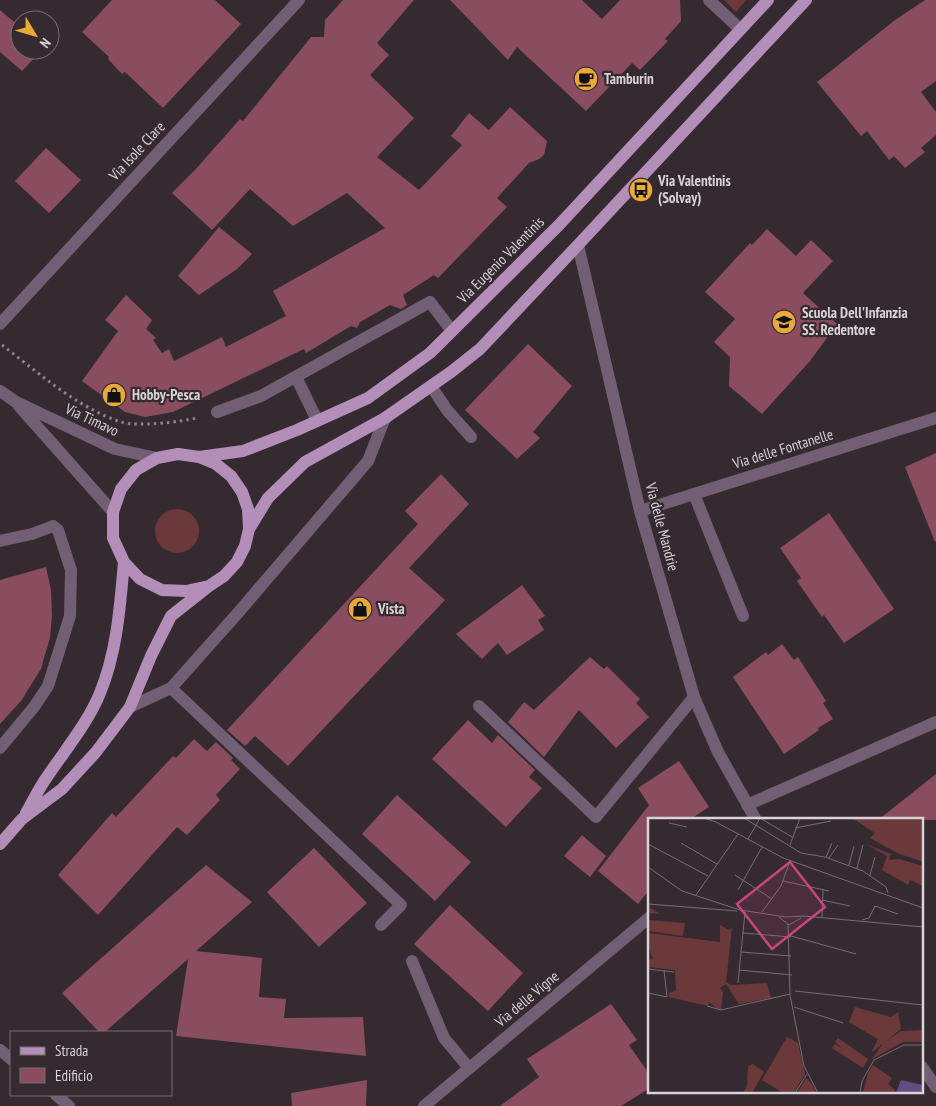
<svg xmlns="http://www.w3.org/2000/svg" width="936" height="1106" font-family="'PT Sans Narrow',sans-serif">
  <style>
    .green { fill: #6c393a }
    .building { fill: #8a4d5f }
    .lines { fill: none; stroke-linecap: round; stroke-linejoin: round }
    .path { stroke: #8c8489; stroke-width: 3; stroke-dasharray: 2.5 4; stroke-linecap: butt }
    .service { stroke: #715f73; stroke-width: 12 }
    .minor { stroke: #715f73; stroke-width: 12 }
    .primary { stroke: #b38eb8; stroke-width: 12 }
    .labels { text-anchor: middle; stroke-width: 4.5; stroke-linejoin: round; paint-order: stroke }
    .poi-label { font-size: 15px; font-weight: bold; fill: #d9d3d7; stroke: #342a30; text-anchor: start }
    .street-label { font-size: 15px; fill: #d9d3d7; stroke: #342a30 }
    .inset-road { fill: none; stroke: #766e73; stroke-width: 1 }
    .view { fill: #c8477a; fill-opacity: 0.15; stroke: #c8477a; stroke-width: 2.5 }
    .inset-edge { fill: none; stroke: #d9d3d7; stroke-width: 2.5 }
  </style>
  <rect width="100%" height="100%" fill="#342a30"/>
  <path class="green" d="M724 0H746L736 12Z
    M155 531a22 22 0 1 1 44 0a22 22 0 1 1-44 0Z"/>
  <path class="building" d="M112 0H215L241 24 163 108 125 72 122 74 108 59 109 57 82 32Z
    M343 0H414L377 43 389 55 370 75 414 118 377 157 419 190 462 145 451 136 469 113 489 130 510 107 547 141 544 155 539 159 529 163 497 198 507 207 438 278 434 275 403 295 407 305 401 309 390 305 360 322 357 328 351 326 306 353 304 349 173 412 145 417 125 412 82 381 118 331 105 320 126 295 152 320 146 329 156 338 153 340 162 353 169 349 174 361 222 337 226 347 286 316 273 291 385 228 347 193 293 226 250 189 212 230 172 193 195 170 240 119 243 121 311 37H324L325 20Z
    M450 0H582L602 19 620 0H680L681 21 665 39 668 41 640 70 632 63 586 111 517 47 508 60Z
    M925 0H936V81L921 92 936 112V135L921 148 925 152 905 168 894 156 889 160 867 131 861 136 817 82 895 20Z
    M0 10 20 27V50H42L22 71 0 52Z
    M46 148 81 180 49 213 15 181Z
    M219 227 252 254 237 269 199 295 178 276Z
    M767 229 796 256 811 240 833 261 803 293 837 324 810 361 762 414 729 386 730 357 714 342 735 319 705 292 750 243 752 245Z
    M528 344 572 386 533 432 540 438 517 459 465 410Z
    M936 453V541L935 542 905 467Z
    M441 474 469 504 409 568 445 600 288 766 255 736 245 746 227 730 418 524 405 511Z
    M829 513 894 609 844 643 824 615 822 617 797 581 801 578 780 548Z
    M46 567 51 590 52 615 50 638 44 658 41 669 21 701 0 724V580Z
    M522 585 545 616 538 620 544 630 507 655 498 643 482 659 456 634Z
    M782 644 794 660 798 657 826 701 823 703 833 719 818 728 819 730 784 754 733 677 766 652 768 655Z
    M590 657 604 669 607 666 640 699 636 703 649 717 616 748 579 710 544 757 508 722 524 702 534 710Z
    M468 720 492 743 498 735 535 770 529 777 542 788 506 827 432 759Z
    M194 739 207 751 216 742 233 758 231 760 240 769 216 795 220 800 187 835 177 827 98 915 58 875 112 813 116 817 173 756 176 758Z
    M679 761 709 807 689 820H650V889L638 904 598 871 649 805 638 788Z
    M936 774V820H878Z
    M397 795 471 862 435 901 362 834Z
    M582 835 606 856 590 877 564 856Z
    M314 848 367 903 319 947 267 892Z
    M206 865 252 902 196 951 262 958 259 997 286 999 284 1018 363 1017 366 1056 176 1036 188 959 105 1032H99L62 993Z
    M450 905 523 973 488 1011 414 944Z
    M611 1004 637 1040 629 1045 650 1075V1088L621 1106H500L539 1077 527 1059Z
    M367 1080 366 1106H292L291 1093Z"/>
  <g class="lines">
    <path class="path" d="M2 345C39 373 76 407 121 422 137 427 180 422 197 418"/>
    <path class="service" d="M296 377 317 420
      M431 386 447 410 471 437
      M217 412 261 396 430 302 452 331
      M694 494 743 616
      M0 541 32 534 53 526 58 530 71 570 70 616 48 686 34 707 0 748
      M171 688 401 905 381 925
      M479 706 596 817 694 697
      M130 707 171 688 237 614 368 461 385 418
      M747 805 936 722
      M412 961 444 1038 469 1068"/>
    <path class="minor" d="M709 0 740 29
      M578 245 640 511 694 697 718 752 756 820
      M0 324 299 0
      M0 391 16 402 115 449 157 458
      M19 406 113 512
      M640 511 936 418
      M0 1050 11 1059
      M922 1067 936 1087
      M56 1095 69 1106
      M424 1106 650 917"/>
    <path class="primary" d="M199 457 243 451 297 430 368 398 430 353 559 225 768 0
      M249 529 268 498 305 462 385 418 451 372 480 349 578 245 806 0
      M26 813C33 801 39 788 47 777 65 750 88 723 100 693 117 652 120 607 124 562
      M0 844 22 819 62 789 96 752 130 707 151 656 171 616 209 586 224 576 237 562 245 546 249 529 248 509 242 492 231 476 216 464 199 457 178 454 157 458 136 470 121 489 113 512V538L124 562 140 579 162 590 186 591 209 586"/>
  </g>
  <defs>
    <g id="cafe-disc" transform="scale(1.25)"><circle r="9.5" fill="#e9aa38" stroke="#342a30"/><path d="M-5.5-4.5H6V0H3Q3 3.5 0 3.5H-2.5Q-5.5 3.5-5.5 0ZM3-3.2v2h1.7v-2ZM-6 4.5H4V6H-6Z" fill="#111"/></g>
    <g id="bus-disc" transform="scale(1.25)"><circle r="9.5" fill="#e9aa38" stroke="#342a30"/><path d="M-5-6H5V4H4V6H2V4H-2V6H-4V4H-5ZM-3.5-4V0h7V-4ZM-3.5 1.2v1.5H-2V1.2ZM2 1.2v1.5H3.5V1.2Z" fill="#111"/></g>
    <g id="school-disc" transform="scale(1.25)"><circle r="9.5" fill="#e9aa38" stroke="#342a30"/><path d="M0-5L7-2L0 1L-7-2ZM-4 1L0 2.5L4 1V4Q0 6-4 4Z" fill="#111"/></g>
    <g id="shop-disc" transform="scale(1.25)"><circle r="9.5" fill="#e9aa38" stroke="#342a30"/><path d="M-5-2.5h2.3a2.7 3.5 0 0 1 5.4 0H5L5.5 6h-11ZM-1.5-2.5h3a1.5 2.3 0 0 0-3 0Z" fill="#111"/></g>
  </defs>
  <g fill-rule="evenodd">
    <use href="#cafe-disc" x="586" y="79"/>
    <use href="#bus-disc" x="641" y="190"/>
    <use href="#school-disc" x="784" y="322"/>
    <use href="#shop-disc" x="114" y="395"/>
    <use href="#shop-disc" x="360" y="609"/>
  </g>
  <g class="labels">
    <g class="poi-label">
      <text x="604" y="84">Tamburin</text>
      <text x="658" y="186">Via Valentinis<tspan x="658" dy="17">(Solvay)</tspan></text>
      <text x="802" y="318">Scuola Dell'Infanzia<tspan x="802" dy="17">SS. Redentore</tspan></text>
      <text x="132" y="400">Hobby-Pesca</text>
      <text x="378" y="614">Vista</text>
    </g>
    <g class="street-label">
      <text transform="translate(137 151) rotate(-47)" y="5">Via Isole Clare</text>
      <text transform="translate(501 260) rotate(-45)" y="5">Via Eugenio Valentinis</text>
      <text transform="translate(92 420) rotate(25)" y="5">Via Timavo</text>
      <text transform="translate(783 449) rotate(-17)" y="5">Via delle Fontanelle</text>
      <text transform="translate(662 527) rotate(75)" y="5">Via delle Mandrie</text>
      <text transform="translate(527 999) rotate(-40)" y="5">Via delle Vigne</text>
    </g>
  </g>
  <g transform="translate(648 818)">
    <rect width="275" height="275" fill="#342a30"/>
    <path d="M204 0H275V44L249 35 222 20 227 15ZM218 26 243 36 241 42 251 41 275 48V68L262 62 260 67 234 52 239 38ZM0 88 12 96 0 95 1 102 37 105 35 118 0 113ZM72 107 81 112 84 110 78 164 83 167 119 165 123 180 91 186 78 166 72 170 75 175 73 191H69L61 184 60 188 21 179V175L28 173 27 152 0 149V142L5 141 0 128V115L72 124ZM207 189 243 199 250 194 253 211 223 235 230 221 201 204ZM275 212 274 224H255L224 241 235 225 253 213ZM139 219 150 225 157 256 146 275H135L114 262ZM190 220 220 241 215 250 184 230 187 226 195 231 187 224ZM105 246 116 254 104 275H95L99 268 100 248ZM225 247 244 260 240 266 247 272 245 275H215L220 255ZM158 260 163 265 169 275H149Z" fill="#6c393a"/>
    <path d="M253 262 275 267V275H248Z" fill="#634c80"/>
    <path class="inset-road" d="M56 0 68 4 135 40 275 90M96 0 153 35 177 39 215 53 238 69 240 75M112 0 144 19M21 5 39 9M147 10 183 3M100 21 112 0M33 25 69 46M0 26 60 58M142 27 152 0M178 39 184 25M181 40 190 27M201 47 206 28M0 49 34 73 92 92 138 99 156 98 275 109M209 50 215 27M87 57 124 81M222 57 227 39M135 63 181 73M90 72 114 29M48 77 90 16M174 82 202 88M0 86 89 93M114 94 133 68 142 43M131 99 141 107 153 100M174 99 175 72M214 102 221 100 227 88 250 96M140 106 142 177 156 248 170 275M95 115 143 119M143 118 208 136M93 134 143 138M0 151 26 154M91 152 144 157M90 165 97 94M147 173 275 187M0 175 19 179 16 152M59 188 73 192 142 176M146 189 195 205M147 275 159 256M212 275 214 263 226 242 256 227H275"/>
    <path class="view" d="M142 44 177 89 124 131 89 86Z"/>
    <rect width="275" height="275" class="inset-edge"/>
  </g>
  <rect x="10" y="1031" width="162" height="65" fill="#342a30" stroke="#766e73"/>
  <rect x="20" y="1047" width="25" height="8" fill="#b38eb8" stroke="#766e73"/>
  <text x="55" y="1056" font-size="15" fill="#d9d3d7">Strada</text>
  <rect x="20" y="1068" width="25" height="15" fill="#8a4d5f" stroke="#766e73"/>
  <text x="55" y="1081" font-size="15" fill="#d9d3d7">Edificio</text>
  <g transform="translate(35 35) rotate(128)"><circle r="24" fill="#342a30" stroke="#766e73"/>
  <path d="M0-4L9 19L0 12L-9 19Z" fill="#e9aa38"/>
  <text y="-8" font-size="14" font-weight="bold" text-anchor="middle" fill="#d9d3d7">N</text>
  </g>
</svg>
